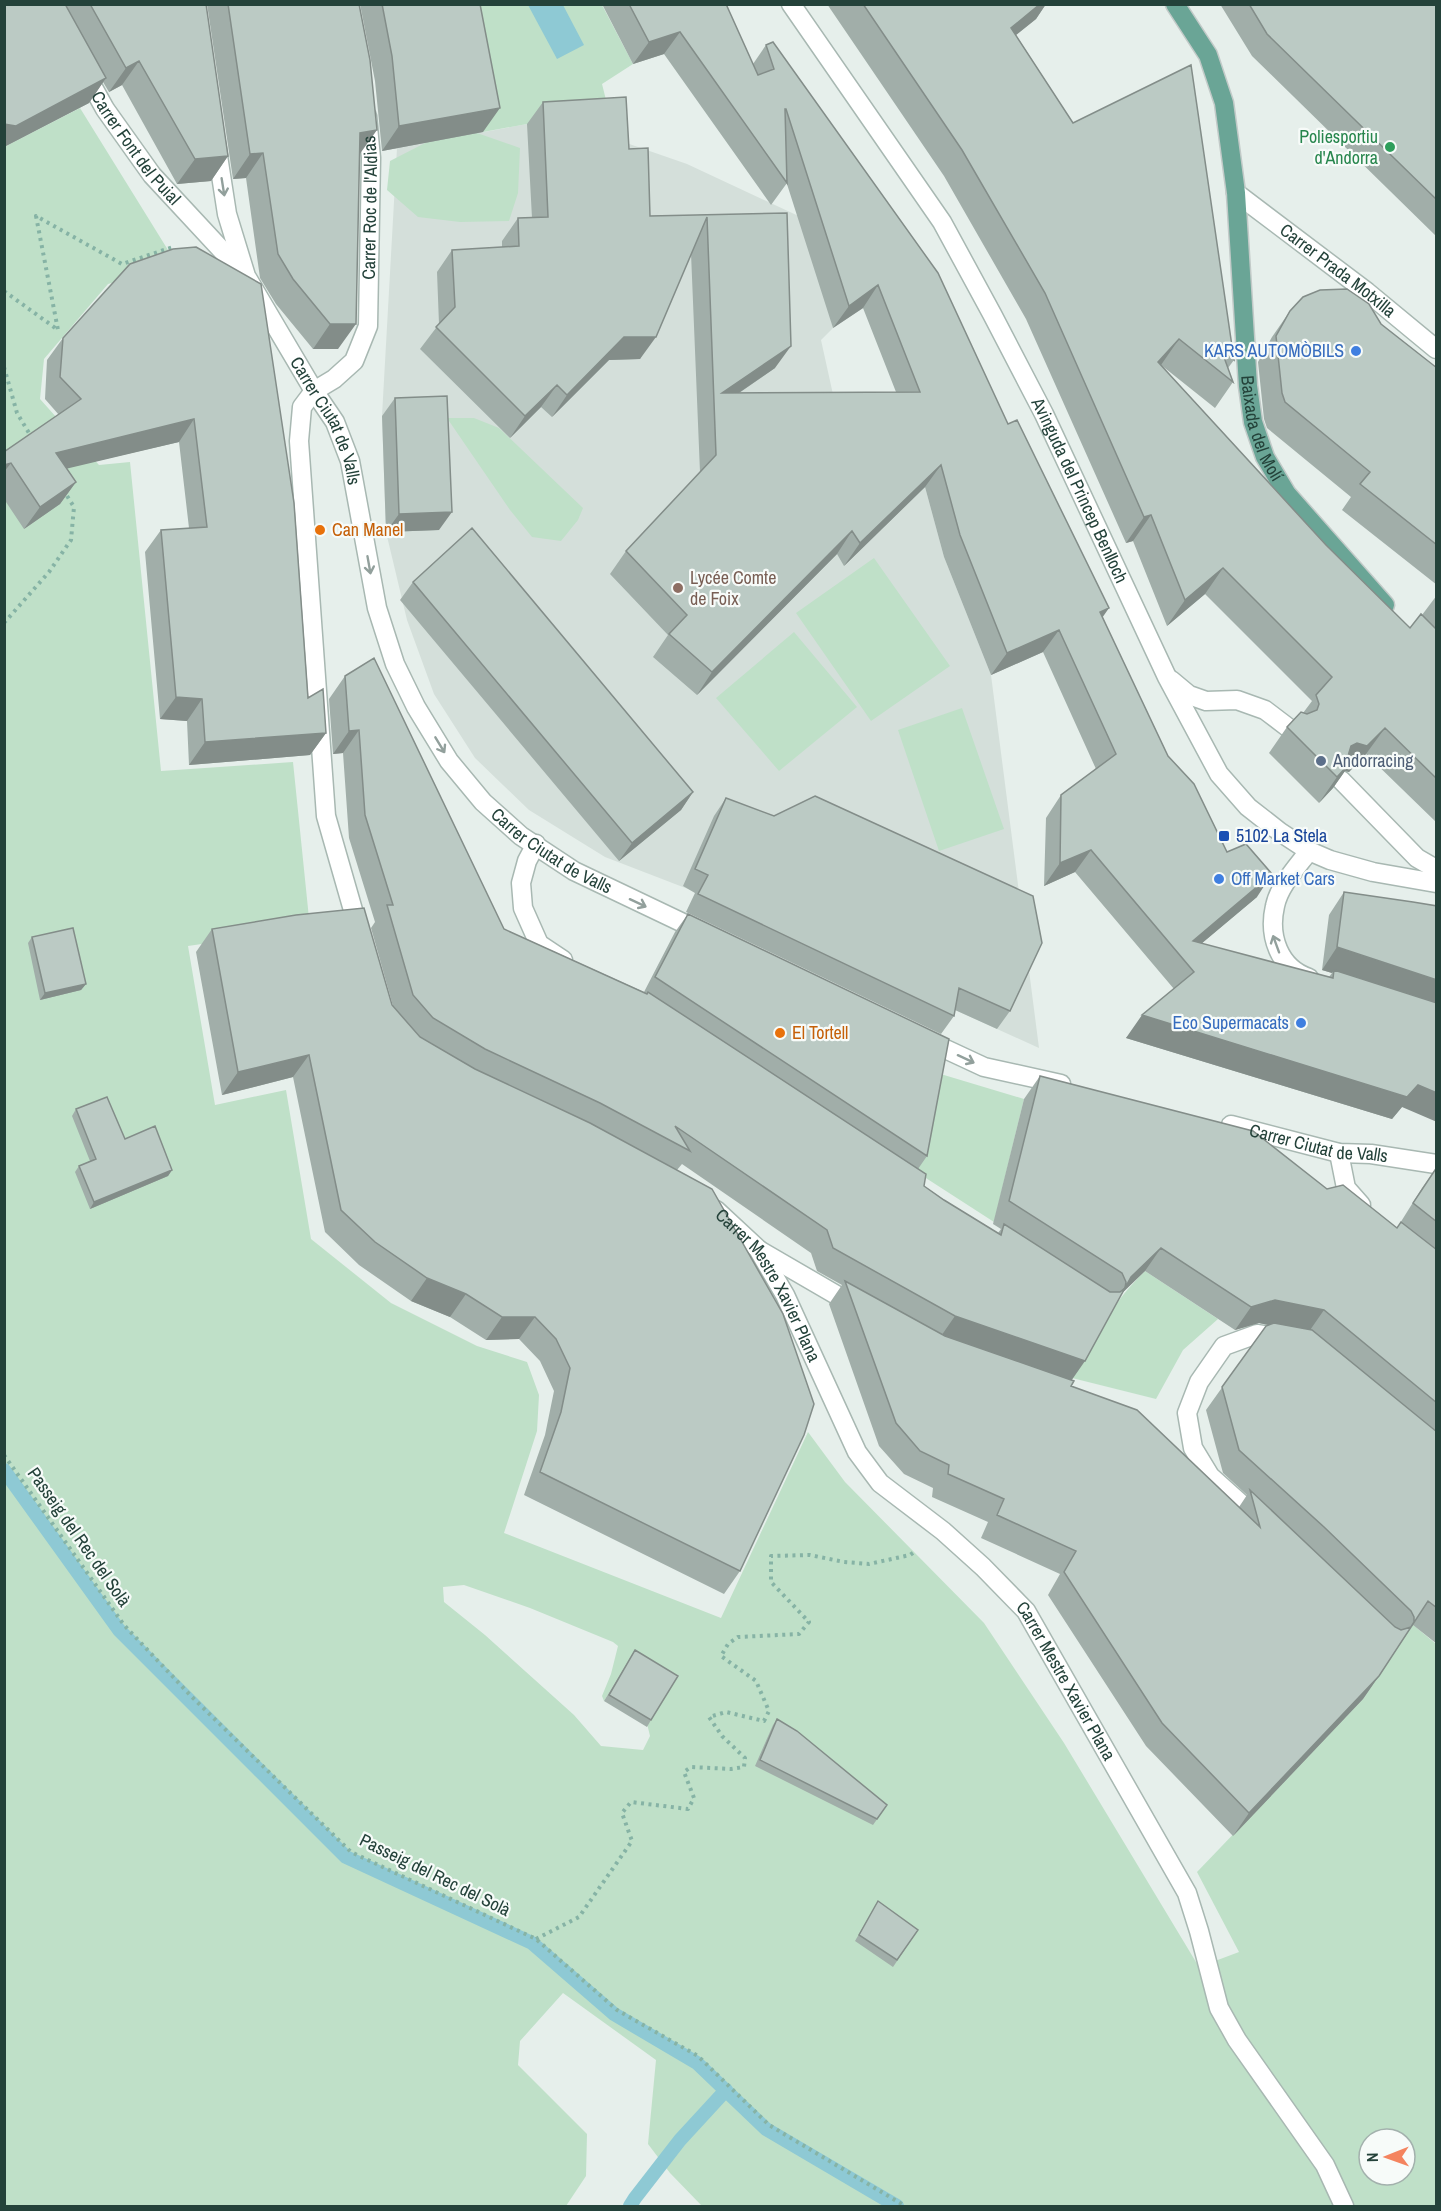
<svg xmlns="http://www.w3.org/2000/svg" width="1441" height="2211" font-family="'Archivo Narrow',sans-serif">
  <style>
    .built { fill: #d4dfda }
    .green { fill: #bfe0c8; fill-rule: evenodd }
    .water { fill: #8ec9d4 }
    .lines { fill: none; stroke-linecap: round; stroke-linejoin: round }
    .stream { stroke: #8ec9d4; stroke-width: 14 }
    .minor-casing { stroke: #a8b8b2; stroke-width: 21 }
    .major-casing { stroke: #c2cac8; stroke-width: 21 }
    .path { stroke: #86b3a5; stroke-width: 4; stroke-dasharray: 3 4.5; stroke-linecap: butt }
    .minor { stroke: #fff; stroke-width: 18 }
    .major { stroke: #6aa596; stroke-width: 18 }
    .wall { fill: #a1aea9; fill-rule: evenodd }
    .shaded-wall { fill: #838d89 }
    .building { fill: #bbcac4; stroke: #838d89; stroke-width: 1.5 }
    .oneway { stroke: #92a09c }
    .leisure-dot { fill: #2e9e5b; stroke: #f7fbf9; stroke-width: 2 }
    .shop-dot { fill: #3f7fe0; stroke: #f7fbf9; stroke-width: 2 }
    .food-dot { fill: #e8710a; stroke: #f7fbf9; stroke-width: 2 }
    .education-dot { fill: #8d6e63; stroke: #f7fbf9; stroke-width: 2 }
    .service-dot { fill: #5c6f8a; stroke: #f7fbf9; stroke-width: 2 }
    .transit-dot { fill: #1a4fb4; stroke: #f7fbf9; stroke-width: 2 }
    .labels { text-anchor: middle; stroke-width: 4.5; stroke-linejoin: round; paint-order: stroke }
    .leisure-label { font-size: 18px; fill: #27864d; stroke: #f7fbf9; text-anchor: end }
    .street-label { font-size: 18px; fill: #24423a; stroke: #f7fbf9 }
    .shop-label { font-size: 18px; fill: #366cbe; stroke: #f7fbf9; text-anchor: end }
    .food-label { font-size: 18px; fill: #c56008; stroke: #f7fbf9; text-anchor: start }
    .education-label { font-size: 18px; fill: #785e54; stroke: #f7fbf9; text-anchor: start }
    .service-label { font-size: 18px; fill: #4e5e75; stroke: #f7fbf9; text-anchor: start }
    .transit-label { font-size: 18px; fill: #164399; stroke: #f7fbf9; text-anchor: start }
  </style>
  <rect width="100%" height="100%" fill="#e6efeb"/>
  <path class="built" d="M611 120 612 138 687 164 805 219 833 328 821 340 834 399 925 487 944 557 991 675 1039 1048 688 889 605 857 529 810 475 758 434 694 407 620 386 532 382 416 397 148 527 124Z"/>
  <path class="green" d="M458 5H602L633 64 602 84 611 120 527 124 483 132Z
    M80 108 168 250 174 266 108 284 44 359 40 399 99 465 130 462 161 771 293 762 310 928 188 946 215 1105 286 1090 311 1239 391 1303 477 1346 527 1362 539 1395 537 1431 504 1533 721 1618 808 1432 845 1482 984 1623 1064 1743 1199 1967 1239 1952 1197 1872 1363 1699 1412 1624 1436 1644V2206H702L670 2173 648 2144 656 2060 563 1993 520 2041 518 2065 587 2134 586 2176 566 2206H5L4 147ZM464 1585 530 1608 613 1642 618 1646 611 1674 602 1696 604 1701 631 1657 650 1736 643 1750 601 1746 574 1715 485 1635 444 1602 443 1587ZM1369 2139H1405V2175H1369Z
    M477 133 520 148 518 193 509 221 460 222 418 217 387 190 390 161 427 142Z
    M447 418H474L499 428 583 508 578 520 561 541 532 537 510 510Z
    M874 558 950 666 871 721 796 613Z
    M794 632 857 707 779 771 716 698Z
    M962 708 1004 829 939 851 898 730Z
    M934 1072 1024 1099 994 1222 915 1171Z
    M1145 1271 1218 1319 1183 1350 1156 1399 1072 1378C1094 1338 1112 1303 1145 1271Z"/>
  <path class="water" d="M528 5H563L584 45 557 59Z"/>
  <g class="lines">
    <path class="stream" d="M4 1470 119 1630 346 1857 532 1943 614 2014 697 2063 766 2129 897 2206
      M630 2206 635 2198 680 2140 726 2090"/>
    <g class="minor-casing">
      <g id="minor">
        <path id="s1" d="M791 4 942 222 992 314 1044 414 1167 677 1219 774 1248 807 1280 832 1309 851 1330 860 1373 872 1436 883"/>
        <path id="s2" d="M84 71 105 109 152 175 243 273"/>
        <path id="s3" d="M216 143 227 214 246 276 314 391 335 422 350 461 377 608 395 664 416 707 449 761 483 802 521 836 574 871 704 933"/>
        <path id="s4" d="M1236 193 1367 292 1436 349"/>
        <path d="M1171 680 1189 695 1206 701 1237 700 1265 710 1290 729"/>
        <path d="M1341 780 1417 858 1436 869"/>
        <path d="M536 844 527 861 521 883 523 908 539 944 563 960"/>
        <path d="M1309 851C1297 867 1279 886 1275 906 1268 936 1279 968 1309 978"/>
        <path id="s5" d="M359 931 326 816 299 441 302 407 314 391 334 379 354 361 368 326 371 158 367 116"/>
        <path d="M926 1040 984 1067 1061 1084"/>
        <path id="s6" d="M1231 1125 1339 1153 1371 1154 1436 1164"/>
        <path d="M1339 1153 1346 1188 1361 1205"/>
        <path id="s7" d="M716 1210 758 1249 785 1295 857 1452 880 1483 943 1531 983 1567 1026 1611 1187 1893 1199 1931 1219 2008 1237 2040 1325 2165 1344 2206"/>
        <path d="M759 1250 857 1307"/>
        <path d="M1258 1519 1210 1476 1193 1448 1187 1413 1199 1382 1224 1346 1257 1334 1282 1338"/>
      </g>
    </g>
    <g class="major-casing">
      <g id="major">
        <path id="s8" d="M1175 4 1208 55 1224 103 1236 193 1248 386 1253 422 1265 457 1287 494 1385 605"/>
      </g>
    </g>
    <path class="path" d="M4 291 58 330 36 216 122 264 173 247
      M4 367 17 413 32 438
      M4 623 49 572 71 540 74 507 64 491
      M4 1455 124 1625 192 1697 351 1852 536 1939 617 2010 698 2056 769 2125 905 2206
      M536 1939 579 1917 632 1841 622 1813 631 1802 688 1809 694 1798 684 1772 691 1767 731 1769 744 1767 745 1758 722 1736 709 1717 726 1712 764 1721 769 1711 756 1681 721 1656 728 1644 738 1637 799 1634 809 1622 771 1582V1556L810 1555 844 1562 869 1564 910 1555 914 1552"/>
    <use href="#minor" class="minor"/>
    <use href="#major" class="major"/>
  </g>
  <path class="wall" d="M4 4H206L228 156 211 181 177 184 122 85 109 92 103 82 89 103 4 147Z
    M207 4H359V155L338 349H313L276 304 260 278 246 178 233 179Z
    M360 4H480L483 132 382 151 375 81Z
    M602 4H726L753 64 766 45 1008 424 1102 617 1168 756 1227 852 1257 897 1201 944 1329 977 1332 973 1322 970 1329 915 1344 892 1402 1107 1392 1119 1126 1038 1174 989 1075 872 1044 886 1046 818 1061 795 1096 769 1043 652 991 675 944 557 925 487 844 566 837 554 697 695 653 657 668 635 610 574 626 551 700 472 691 253 640 359 609 360 552 417 541 407 510 438 420 349 439 324 437 272 452 250 502 247V241L518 218H532L527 124 543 102 629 149 650 216 787 213 775 368 739 393 896 392 863 308 833 328 786 181 787 183 771 205 664 54 633 64Z
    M827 4H1046L1036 19 1016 35 1073 123 1234 360 1228 368 1233 382 1215 408 1161 365 1326 545 1410 628 1422 615 1437 595V823L1366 754 1349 772 1345 771 1333 788 1319 803 1269 753 1287 727 1303 713 1312 701 1205 594 1167 626 1133 541 1126 543 1026 319 944 176Z
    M1220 4H1437V237L1252 56Z
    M130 264 308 698 326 733 310 755 189 765 187 721 160 719 145 552 161 530 189 528 179 442 66 468 76 482 60 504 24 529 4 499V452L59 415 45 399 47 360 63 338Z
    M1290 311 1381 324 1437 368V585L1342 510 1351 497 1267 428 1264 419 1258 362 1272 337Z
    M395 398 439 530 386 532 382 416Z
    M413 582 693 792 681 810 619 861 400 600Z
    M345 676 504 929 644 992 675 932 688 914 927 1156 918 1169 924 1186 944 1200 998 1233 1001 1229 993 1224 1024 1099 1040 1076 1327 1189 1397 1228 1422 1188 1437 1167V1644L1413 1625 1363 1699 1233 1836 1146 1746 1048 1595 1060 1574 981 1538 988 1522 932 1497 933 1488 904 1474 879 1446 829 1304 842 1285 817 1271 811 1253 682 1164 677 1170 740 1571 724 1594 524 1495 545 1435 554 1391 540 1361 519 1339 486 1340 450 1317 411 1301 359 1265 325 1232 293 1077 222 1095 196 952 212 929 393 1006 371 928 375 922 349 838 343 753 333 754 329 699ZM1145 1271 1235 1330 1259 1323 1268 1325 1266 1326 1206 1410 1223 1473 1247 1495 1239 1507 1071 1386V1380L1123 1292Z
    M726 798 1010 1011 997 1029 955 1010 954 1016 941 1034 686 912 695 893 683 886 714 816Z
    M32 937 86 984 81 990 40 1000 28 943Z
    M76 1109 125 1139 172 1170 168 1176 90 1209 75 1172 79 1166 90 1161 72 1116Z
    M635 1650 651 1720 647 1727 604 1701Z
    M777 1719 887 1805 873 1825 755 1766 773 1725Z
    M878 1901 918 1930 893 1967 855 1941Z"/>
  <path class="shaded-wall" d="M1040 4H1046L1036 19 992 54 1011 28Z
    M680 32 664 54 633 64 649 42Z
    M139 61 122 85 109 92 126 68Z
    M106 78 89 103 4 147V124Z
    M500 108 483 132 382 151 399 126Z
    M377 130 359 155 360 133Z
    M263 153 246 178 233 179 250 154Z
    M228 156 211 181 177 184 195 159Z
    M878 285 863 308 833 328 849 306Z
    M330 324H356L338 349H313Z
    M624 337H656L640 359 609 360 552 417 567 395Z
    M1179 339 1161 365 1158 362Z
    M791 346 775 368 714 410 722 393Z
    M557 385 541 407 510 438 525 416Z
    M194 419 179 442 40 475 56 453Z
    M11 463 4 472V465Z
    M941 465 925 487 844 566 860 543Z
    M76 482 60 504 24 529 40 507Z
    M452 512 439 530 386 532 399 514Z
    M1151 515 1133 541 1126 543 1144 517Z
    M852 531 837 554 697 695 712 672Z
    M1223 568 1205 594 1167 626 1185 600Z
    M1109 608 1093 631 1100 612Z
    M1059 630 1043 652 991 675 1007 653Z
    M176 697 202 699 187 721 160 719Z
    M1385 728 1366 754 1349 772 1345 771 1333 788 1319 803 1337 777 1351 746Z
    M359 730 343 753 333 754 349 731Z
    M326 733 310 755 189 765 205 742Z
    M693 792 681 810 619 861 632 843Z
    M1091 850 1075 872 1044 886 1060 863Z
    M1272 874 1257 897 1183 959 1193 941Z
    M1337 947 1437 980V1007L1334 970 1332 973 1322 970Z
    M86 984 81 990 40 1000 45 993Z
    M1142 1015 1418 1085 1437 1093V1122L1402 1107 1392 1119 1126 1038Z
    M309 1055 293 1077 222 1095 238 1072Z
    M172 1170 168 1176 90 1209 94 1202Z
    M1161 1248 1145 1271 1118 1297 1131 1277Z
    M427 1278 466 1294 450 1317 411 1301Z
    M1275 1300 1324 1310 1308 1333 1259 1323 1235 1330 1251 1307Z
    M955 1316 1085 1361 1069 1384 939 1339Z
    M502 1317H535L519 1339 486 1340Z
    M1379 1676 1363 1699 1233 1836 1249 1813Z"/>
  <path class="building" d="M4 4H65L106 78 16 126 4 124Z
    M90 4H206L228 156 195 159 139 61 126 68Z
    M228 4H359L370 60 377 130 360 133 356 324H330L293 279 278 254 263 153 250 154Z
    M382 4H480L500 108 399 126 392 56Z
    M629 4H726L758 75 774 69 766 45 773 42 938 273 1008 424 1017 420 1109 608 1100 612 1168 756 1194 784 1227 852 1246 844 1272 874 1193 941 1333 978 1334 970 1437 1003V1093L1418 1085 1407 1097 1142 1015 1194 972 1091 850 1060 863 1061 795 1116 754 1059 630 1007 653 960 535 941 465 860 543 852 531 712 672 669 634 687 615 626 551 716 455 707 217 656 337H624L567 395 557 385 525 416 436 327 455 307 452 250 519 246 518 218 548 217 543 102 626 97 629 149 648 148 650 216 787 213 791 346 722 393 920 392 878 285 849 306 786 109H785L787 183 680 32 649 42Z
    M863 4H1040L1011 28 1073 123 1191 65 1234 360 1221 349 1233 382 1179 339 1158 362 1326 545 1410 628 1421 614 1437 630V779L1385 728 1367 746 1357 743 1351 746 1348 756 1351 762 1337 777 1287 727 1301 712 1307 714 1317 710 1319 704 1316 695 1332 677 1223 568 1185 600 1151 515 1144 517 1045 293 962 150Z
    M1249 4H1437V200L1267 34Z
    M196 247 261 284 294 503 308 698 323 689 326 733 205 742 202 699 176 697 161 530 207 527 194 419 56 453 76 482 40 507 11 463 4 465V452L81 399 60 377 63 338 130 264 173 249Z
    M1347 289 1369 304 1381 324 1437 368V545L1360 484 1370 472 1285 402 1282 393 1276 336 1290 311 1303 297 1320 290Z
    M447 396 452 512 399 514 395 398Z
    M472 528 693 792 632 843 413 582Z
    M374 658 504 929 647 994 648 992 926 1174 924 1186 944 1200 1001 1235 1004 1224 1110 1292H1120L1125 1288 1126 1282 1122 1273 1009 1201 1040 1076 1253 1131 1327 1189 1343 1185 1397 1228 1401 1222 1437 1250V1403L1324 1310 1275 1300 1251 1307 1161 1248 1131 1277 1085 1361 955 1316 833 1248 827 1230 675 1126 690 1151 600 1103 485 1049 433 1018 413 995 387 905H393L365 815 359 730 349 731 345 676Z
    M815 796 1033 896 1042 943 1010 1011 959 988 954 1016 698 894 708 875 695 869 726 798 774 816Z
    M1344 892 1413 902 1437 906V980L1337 947Z
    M364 908 392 1005 420 1037 475 1069 590 1123 712 1189 783 1314 814 1404 804 1435 740 1571 540 1472 561 1412 570 1368 556 1339 535 1317H502L466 1294 427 1278 375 1242 341 1210 309 1055 238 1072 212 929 296 915Z
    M688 914 949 1039 927 1156 655 977Z
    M73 928 86 984 45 993 32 937Z
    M107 1097 125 1139 155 1126 172 1170 94 1202 79 1166 96 1159 76 1109Z
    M1437 1167V1222L1413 1203Z
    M845 1281 945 1336 1074 1381 1071 1386 1137 1410 1260 1527 1250 1490 1395 1627 1401 1630 1411 1627 1414 1622V1617L1411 1611 1324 1527 1239 1450 1222 1387 1266 1326 1274 1323 1312 1330 1437 1432V1608L1428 1601 1379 1676 1249 1813 1162 1723 1064 1572 1076 1551 997 1515 1004 1499 948 1474 949 1465 920 1451 896 1423Z
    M635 1650 678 1676 651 1720 609 1695Z
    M777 1719 797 1731 887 1805 877 1819 760 1760Z
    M878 1901 918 1930 897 1960 859 1935Z"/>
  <defs><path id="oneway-shaft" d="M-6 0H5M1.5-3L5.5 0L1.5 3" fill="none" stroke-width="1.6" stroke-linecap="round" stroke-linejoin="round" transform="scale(1.5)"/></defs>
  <g class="oneway">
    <use href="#oneway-shaft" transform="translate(223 187) rotate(81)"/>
    <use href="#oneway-shaft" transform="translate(369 565) rotate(80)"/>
    <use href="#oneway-shaft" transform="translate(440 745) rotate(59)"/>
    <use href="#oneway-shaft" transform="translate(638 903) rotate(25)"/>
    <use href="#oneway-shaft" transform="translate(1276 944) rotate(-110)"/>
    <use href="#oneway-shaft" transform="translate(966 1059) rotate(25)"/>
  </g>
  <circle class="leisure-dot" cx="1390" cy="147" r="6"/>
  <g class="shop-dot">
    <circle cx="1356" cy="351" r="6"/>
    <circle cx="1219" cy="879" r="6"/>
    <circle cx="1301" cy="1023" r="6"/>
  </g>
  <g class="food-dot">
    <circle cx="320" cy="530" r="6"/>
    <circle cx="780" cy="1033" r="6"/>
  </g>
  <circle class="education-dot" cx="678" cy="588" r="6"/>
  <circle class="service-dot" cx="1321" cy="761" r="6"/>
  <rect class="transit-dot" x="1218" y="830" width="12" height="12" rx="3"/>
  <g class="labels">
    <g class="leisure-label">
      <text x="1378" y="143">Poliesportiu<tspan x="1378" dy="21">d'Andorra</tspan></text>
    </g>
    <g class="street-label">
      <text dy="6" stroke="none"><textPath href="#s2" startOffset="93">Carrer Font del Puial</textPath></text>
      <text dy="6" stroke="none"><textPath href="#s5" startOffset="756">Carrer Roc de l'Aldias</textPath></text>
      <text dy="6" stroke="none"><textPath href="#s4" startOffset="128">Carrer Prada Motxilla</textPath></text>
      <text dy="6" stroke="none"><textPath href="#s3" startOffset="303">Carrer Ciutat de Valls</textPath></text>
      <text dy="6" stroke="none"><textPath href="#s8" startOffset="440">Baixada del Molí</textPath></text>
      <text dy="6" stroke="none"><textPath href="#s1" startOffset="567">Avinguda del Princep Benlloch</textPath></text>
      <text dy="6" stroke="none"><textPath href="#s3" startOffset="807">Carrer Ciutat de Valls</textPath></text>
      <text dy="6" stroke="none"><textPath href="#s6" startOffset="90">Carrer Ciutat de Valls</textPath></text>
      <text dy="6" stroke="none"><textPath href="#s7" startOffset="93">Carrer Mestre Xavier Plana</textPath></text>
      <text transform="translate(79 1537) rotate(55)" y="6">Passeig del Rec del Solà</text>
      <text dy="6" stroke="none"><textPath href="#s7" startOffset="597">Carrer Mestre Xavier Plana</textPath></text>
      <text transform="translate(435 1875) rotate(26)" y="6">Passeig del Rec del Solà</text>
    </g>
    <g class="shop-label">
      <text x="1344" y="357">KARS AUTOMÒBILS</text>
      <text x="1231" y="885" text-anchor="start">Off Market Cars</text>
      <text x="1289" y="1029">Eco Supermacats</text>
    </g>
    <g class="food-label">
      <text x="332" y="536">Can Manel</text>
      <text x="792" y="1039">El Tortell</text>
    </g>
    <g class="education-label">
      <text x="690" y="584">Lycée Comte<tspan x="690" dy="21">de Foix</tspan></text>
    </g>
    <g class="service-label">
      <text x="1333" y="767">Andorracing</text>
    </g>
    <g class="transit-label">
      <text x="1236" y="842">5102 La Stela</text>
    </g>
  </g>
  <rect width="1441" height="2211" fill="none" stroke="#24423a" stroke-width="12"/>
  <g transform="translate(1387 2157) rotate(269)"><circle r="28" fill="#f7fbf9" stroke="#a3b1ad" stroke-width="1.5"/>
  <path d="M0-4.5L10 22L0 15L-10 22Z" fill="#f4845f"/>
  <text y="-9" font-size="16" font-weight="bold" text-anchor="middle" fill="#24423a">N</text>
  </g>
</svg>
